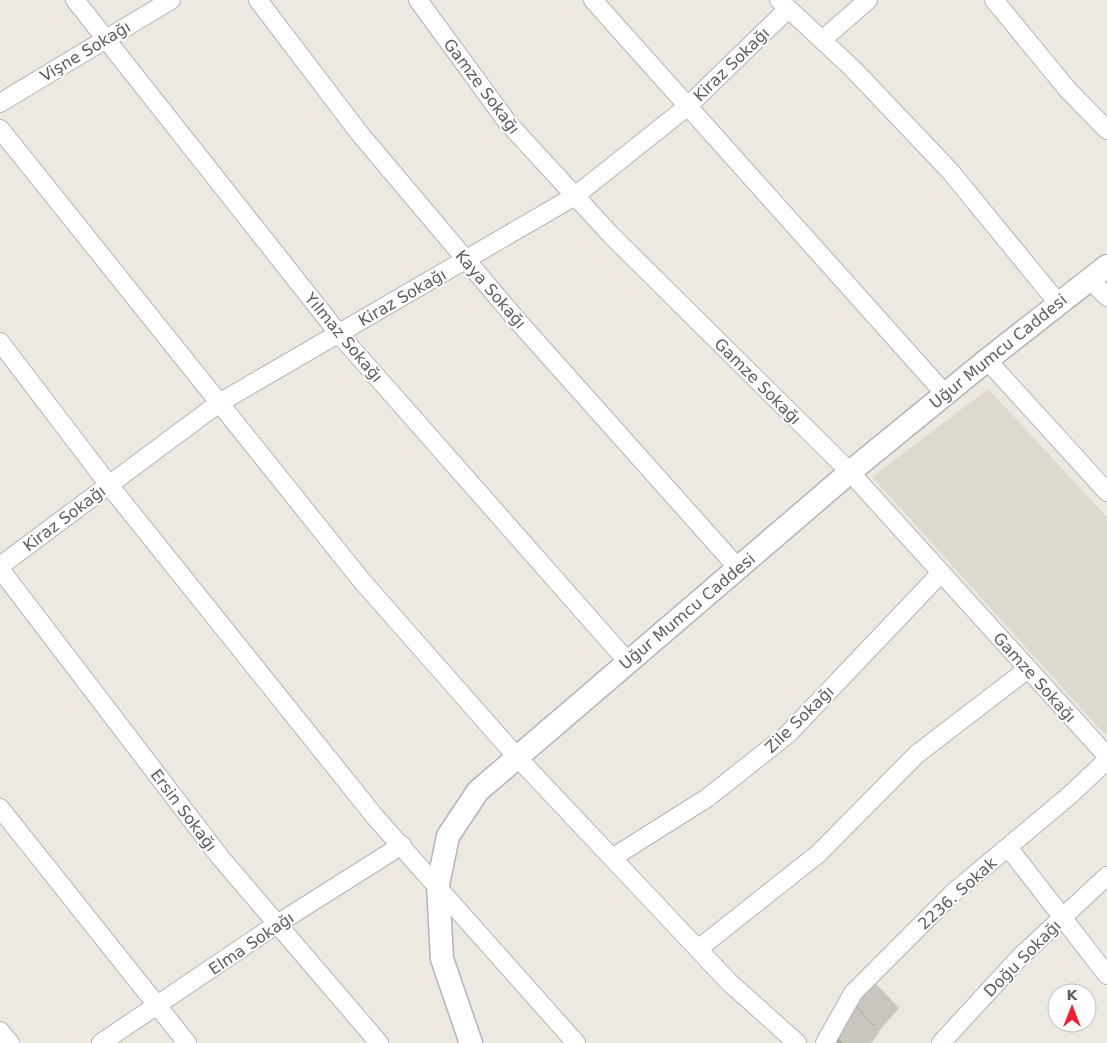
<svg xmlns="http://www.w3.org/2000/svg" width="1107" height="1043" font-family="'DejaVu Sans',sans-serif">
  <style>
    .education { fill: #dfdad0 }
    .building { fill: #cac5bf; filter: url(#shadow) }
    .lines { fill: none; stroke-linecap: round; stroke-linejoin: round }
    .minor-casing { stroke: #b1b5b9; stroke-width: 20 }
    .tertiary-casing { stroke: #b1b5b9; stroke-width: 25 }
    .minor { stroke: #fff; stroke-width: 18 }
    .tertiary { stroke: #fff; stroke-width: 22 }
    .labels { text-anchor: middle; stroke-width: 4; stroke-linejoin: round; paint-order: stroke }
    .street-label { font-size: 16px; fill: #595e62; stroke: #fff }
  </style>
  <defs>
    <filter id="shadow"><feDropShadow dx="-4.5" dy="4.5" stdDeviation="0" flood-color="#0004"/></filter>
  </defs>
  <rect width="100%" height="100%" fill="#ede8e0"/>
  <path class="education" d="M988 389 1107 517V732L1104 734 872 477Z"/>
  <path class="building" d="M874 982 899 1008 879 1031 854 1002Z
    M853 1004 879 1033 871 1043H844L833 1032Z"/>
  <g class="lines">
    <g class="minor-casing">
      <path id="minor" d="M75 0 339 334 628 662
        M258 0 360 134 516 319 738 568
        M418 0 508 123 611 235 850 472 1107 756
        M593 0 945 394
        M779 0 852 68 950 171 1058 303
        M994 0 1068 90 1107 130
        M822 40 868 0
        M0 103 171 0
        M0 129 362 581 517 757 729 982 797 1043
        M1089 279 1107 297
        M0 342 109 485 376 818 576 1043
        M987 360 1107 492
        M0 566 219 403 575 196 688 106 788 9
        M0 569 220 857 379 1043
        M0 808 187 1043
        M1008 847 1107 975
        M612 858 707 798 788 734 941 573
        M698 949 818 854 917 754 1028 669
        M0 1031 10 1043
        M101 1043 277 924 402 845
        M825 1043 853 993 953 893 1070 795 1107 760
        M941 1043 1020 957 1107 876"/>
    </g>
    <g class="tertiary-casing">
      <path id="tertiary" d="M471 1043 442 959 438 885 448 836 478 791 850 472 987 360 1107 266"/>
    </g>
    <use href="#minor" class="minor"/>
    <use href="#tertiary" class="tertiary"/>
  </g>
  <g class="labels">
    <g class="street-label">
      <text transform="translate(85 51) rotate(-31)" y="6">Vişne Sokağı</text>
      <text transform="translate(731 64) rotate(-44)" y="6">Kiraz Sokağı</text>
      <text transform="translate(482 86) rotate(53)" y="6">Gamze Sokağı</text>
      <text transform="translate(491 289) rotate(49)" y="6">Kaya Sokağı</text>
      <text transform="translate(402 297) rotate(-30)" y="6">Kiraz Sokağı</text>
      <text transform="translate(344 337) rotate(50)" y="6">Yılmaz Sokağı</text>
      <text transform="translate(998 351) rotate(-39)" y="6">Uğur Mumcu Caddesi</text>
      <text transform="translate(758 381) rotate(45)" y="6">Gamze Sokağı</text>
      <text transform="translate(64 518) rotate(-37)" y="6">Kiraz Sokağı</text>
      <text transform="translate(687 611) rotate(-40)" y="6">Uğur Mumcu Caddesi</text>
      <text transform="translate(1035 677) rotate(48)" y="6">Gamze Sokağı</text>
      <text transform="translate(799 719) rotate(-44)" y="6">Zile Sokağı</text>
      <text transform="translate(184 810) rotate(53)" y="6">Ersin Sokağı</text>
      <text transform="translate(957 893) rotate(-42)" y="6">2236. Sokak</text>
      <text transform="translate(251 943) rotate(-34)" y="6">Elma Sokağı</text>
      <text transform="translate(1022 958) rotate(-45)" y="6">Doğu Sokağı</text>
    </g>
  </g>
  <g transform="translate(1072 1008)"><circle r="24" fill="#ffffff" stroke="#bdbfc0"/>
  <path d="M0-4L9 19L0 12L-9 19Z" fill="#f41e2a"/>
  <text y="-8" font-size="14" font-weight="bold" text-anchor="middle" fill="#595e62">K</text>
  </g>
</svg>
